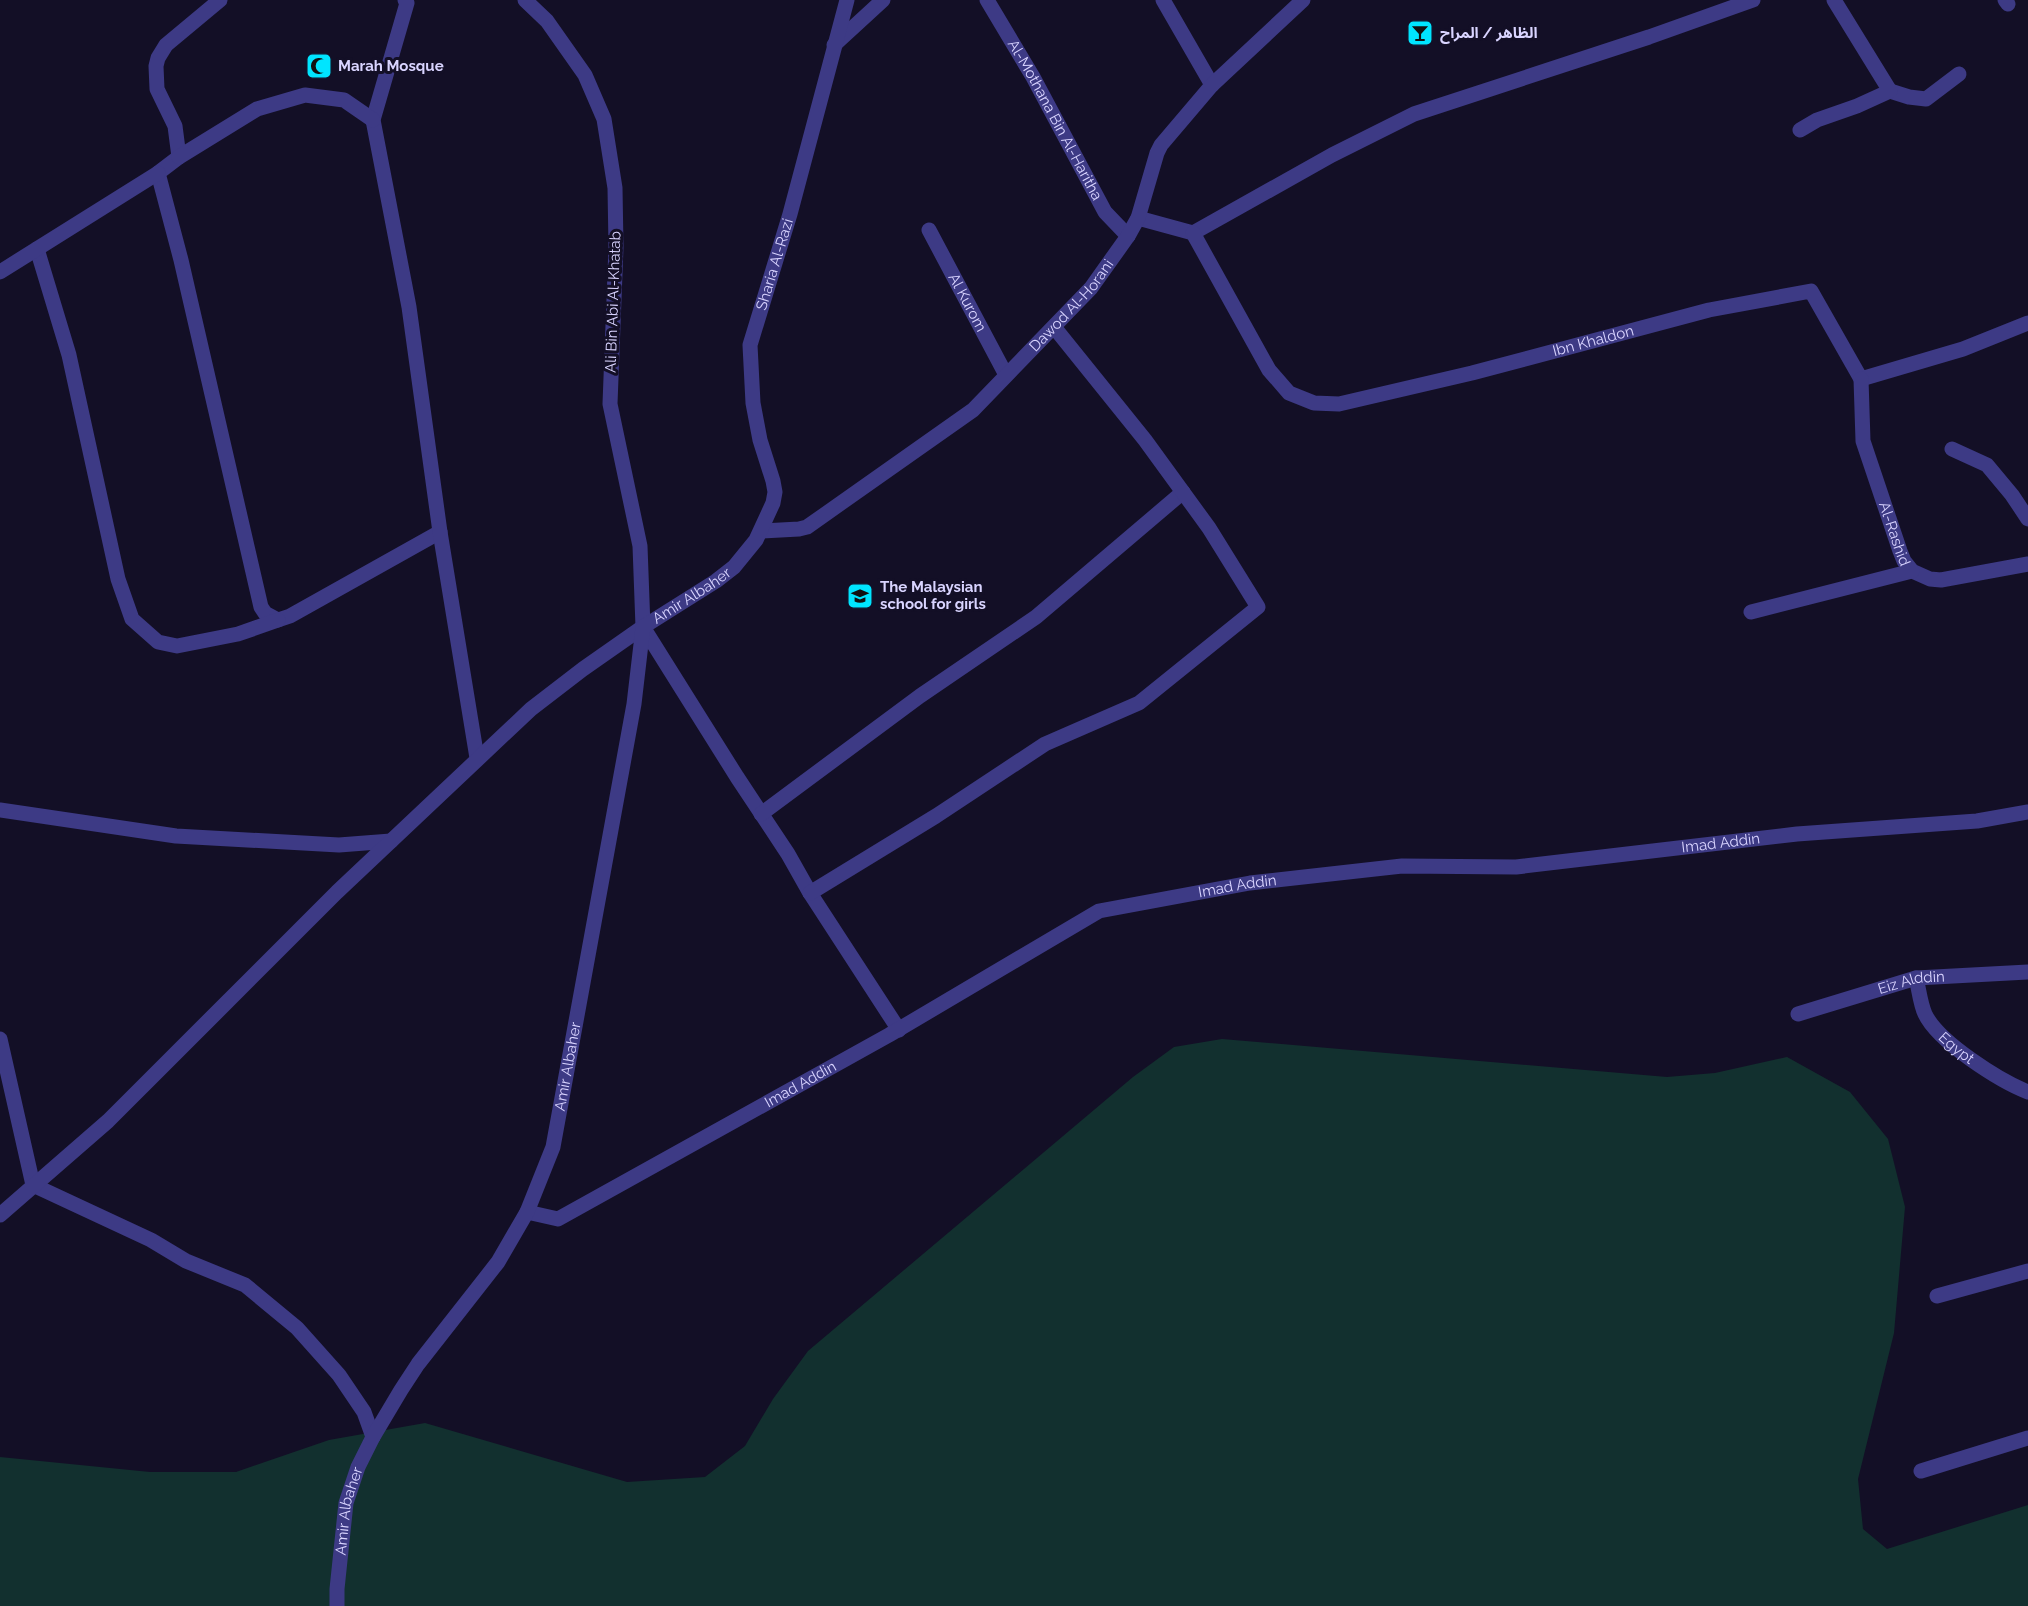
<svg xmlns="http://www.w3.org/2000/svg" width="2028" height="1606" font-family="Raleway,'Noto Sans Arabic',sans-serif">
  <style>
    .green { fill: #12302f }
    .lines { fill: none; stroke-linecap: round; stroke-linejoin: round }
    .minor { stroke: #3d3a85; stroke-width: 15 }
    .labels { text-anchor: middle; stroke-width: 6; stroke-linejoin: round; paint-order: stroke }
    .poi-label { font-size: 15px; font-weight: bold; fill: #d9d4ff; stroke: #130f26; text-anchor: start }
    .street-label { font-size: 15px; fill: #d9d4ff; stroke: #130f26 }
  </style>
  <rect width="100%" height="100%" fill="#130f26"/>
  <path class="green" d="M1222 1039 1667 1077 1715 1073 1787 1057 1850 1092 1888 1139 1905 1207 1894 1333 1858 1479 1863 1529 1887 1549 2028 1505V1606H0V1457L150 1472H236L329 1440 425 1423 627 1482 705 1477 745 1446 773 1399 808 1351 1133 1077 1174 1047Z"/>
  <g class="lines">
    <g class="minor">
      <path d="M220 0 166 45 158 58 156 66 157 89 175 126 179 157 158 173 181 260 261 607 265 613 278 620 290 616 440 532"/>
      <path d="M405 0 407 3 373 120 409 307 440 532 477 758"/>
      <path d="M525 0 547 21 585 75 604 119 615 188 616 247 610 404 640 546 643 627 737 777 788 854 810 893 899 1030"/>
      <path id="s1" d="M987 0 1033 77 1105 212 1128 236"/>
      <path d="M1163 0 1212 85"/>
      <path d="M2005 0 2008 4"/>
      <path d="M834 45 883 0"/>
      <path d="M1890 91 1909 97 1926 99 1959 74"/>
      <path d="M1800 130 1817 120 1857 106 1890 91 1834 0"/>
      <path d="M179 157 257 109 305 95 344 100 373 120"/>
      <path d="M1138 218 1193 233 1332 155 1414 114 1649 37 1753 0"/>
      <path id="s2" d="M929 230 1006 375"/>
      <path id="s3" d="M1193 233 1269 370 1289 393 1314 403 1339 404 1472 373 1709 310 1811 291 1861 379 1963 349 2028 323"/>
      <path d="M37 249 69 355 118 579 132 619 158 642 177 646 238 634 278 620"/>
      <path d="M0 272 158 173"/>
      <path id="s4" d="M1861 379 1863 441 1900 551 1904 561 1912 571 1930 579 1941 580 2028 564"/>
      <path d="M1952 449 1987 465 2012 495 2028 519"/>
      <path id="s5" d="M762 531 799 529 807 527 973 410 1091 288 1128 236 1138 218 1157 153 1161 145 1212 85 1303 0"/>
      <path d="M1751 612 1912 571"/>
      <path d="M0 810 176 836 339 845 391 841"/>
      <path d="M761 814 920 696 1036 617 1183 492"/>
      <path d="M810 893 936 816 1045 744 1139 703 1258 607 1209 528 1145 440 1054 327"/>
      <path id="s6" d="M1916 978C1919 989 1920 1003 1925 1014 1938 1042 2000 1081 2028 1092"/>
      <path id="s7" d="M1798 1014 1916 978 2028 972"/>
      <path d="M0 1039 33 1185 151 1240 186 1261 245 1285 297 1328 339 1375 364 1412 373 1437"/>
      <path id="s8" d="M527 1212 558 1219 889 1035 1099 911 1250 883 1402 866 1516 867 1797 834 1977 821 2028 812"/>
      <path d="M0 1215 108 1121 337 892 531 709 583 669 643 627"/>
      <path d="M1937 1296 2028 1271"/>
      <path d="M1921 1471 2028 1438"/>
      <path id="s9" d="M337 1606V1589L346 1503 358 1467 373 1437 401 1390 418 1364 498 1262 527 1212 553 1147 634 704 643 627 716 581 734 567 756 540 773 503 775 492 773 481 760 440 753 403 750 345 790 214 847 0"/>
    </g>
  </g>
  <defs>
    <g id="bar-square" transform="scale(1.35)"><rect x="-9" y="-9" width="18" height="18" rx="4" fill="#00e5ff" stroke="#130f26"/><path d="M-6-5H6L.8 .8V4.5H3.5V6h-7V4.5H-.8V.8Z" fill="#111"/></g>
    <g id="mosque-square" transform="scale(1.35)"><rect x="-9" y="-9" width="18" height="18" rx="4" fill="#00e5ff" stroke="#130f26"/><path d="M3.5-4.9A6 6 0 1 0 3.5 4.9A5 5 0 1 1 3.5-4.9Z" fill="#111"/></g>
    <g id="school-square" transform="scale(1.35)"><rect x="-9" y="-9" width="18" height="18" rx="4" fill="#00e5ff" stroke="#130f26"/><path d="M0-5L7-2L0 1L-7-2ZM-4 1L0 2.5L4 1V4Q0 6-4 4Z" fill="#111"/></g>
  </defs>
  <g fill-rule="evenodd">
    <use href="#bar-square" x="1420" y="33"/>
    <use href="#mosque-square" x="319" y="66"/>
    <use href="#school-square" x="860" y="596"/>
  </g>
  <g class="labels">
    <g class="poi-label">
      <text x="1440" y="38">الظاهر / المراح</text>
      <text x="338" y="71">Marah Mosque</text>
      <text x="880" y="592">The Malaysian<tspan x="880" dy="17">school for girls</tspan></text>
    </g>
    <g class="street-label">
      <text dy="5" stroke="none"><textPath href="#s1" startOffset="138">Al-Mothana Bin Al-Haritha</textPath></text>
      <text dy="5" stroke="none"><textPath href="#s9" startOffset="1476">Sharia Al-Razi</textPath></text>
      <text transform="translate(613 302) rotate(-88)" y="5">Ali Bin Abi Al-Khatab</text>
      <text dy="5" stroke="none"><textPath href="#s2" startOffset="82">Al Kurom</textPath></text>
      <text dy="5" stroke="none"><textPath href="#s5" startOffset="392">Dawod Al-Horani</textPath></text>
      <text dy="5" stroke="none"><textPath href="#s3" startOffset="501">Ibn Khaldon</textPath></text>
      <text dy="5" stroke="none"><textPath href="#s4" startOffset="160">Al-Rashid</textPath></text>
      <text dy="5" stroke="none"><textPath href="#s9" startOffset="1104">Amir Albaher</textPath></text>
      <text dy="5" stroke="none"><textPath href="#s8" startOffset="1281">Imad Addin</textPath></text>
      <text dy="5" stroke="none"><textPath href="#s8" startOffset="795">Imad Addin</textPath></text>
      <text dy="5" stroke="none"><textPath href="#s7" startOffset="118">Eiz Alddin</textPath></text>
      <text dy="5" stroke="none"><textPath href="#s6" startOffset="84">Egypt</textPath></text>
      <text dy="5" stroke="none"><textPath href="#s9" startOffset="600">Amir Albaher</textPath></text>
      <text dy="5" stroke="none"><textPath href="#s8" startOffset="309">Imad Addin</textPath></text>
      <text dy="5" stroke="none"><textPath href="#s9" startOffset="96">Amir Albaher</textPath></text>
    </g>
  </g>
</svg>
